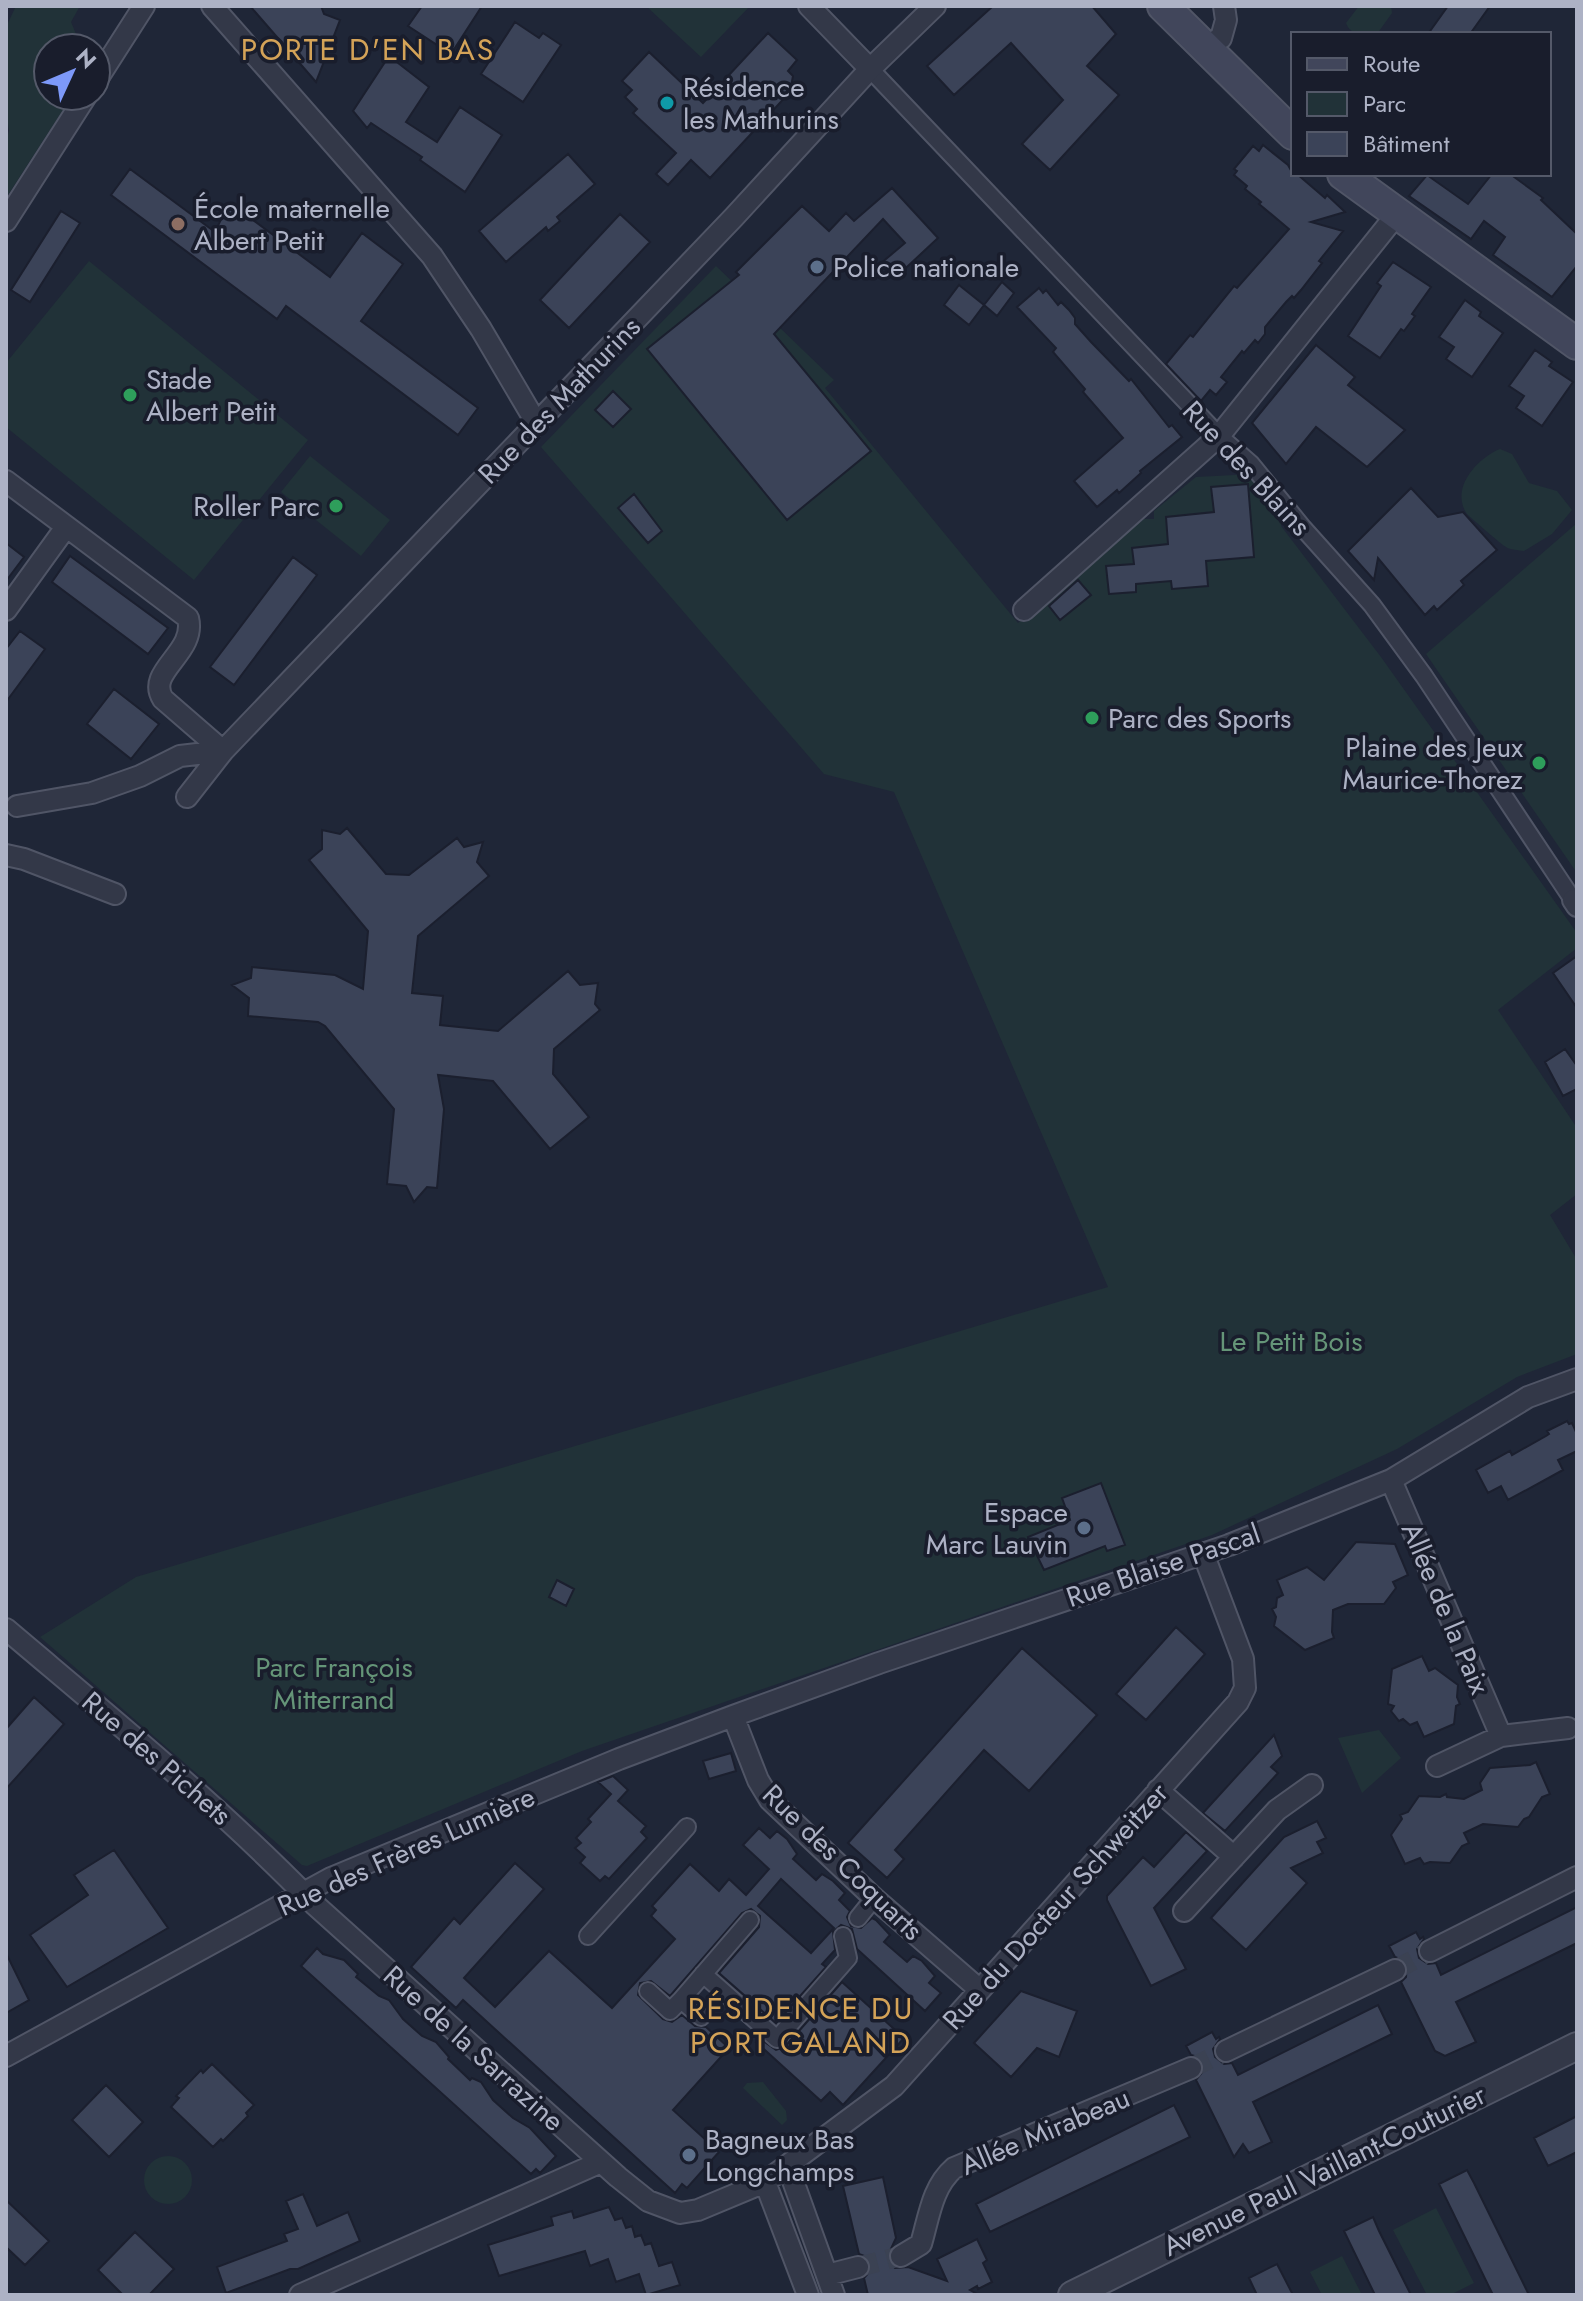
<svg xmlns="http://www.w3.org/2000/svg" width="1583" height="2301" font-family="Jost,sans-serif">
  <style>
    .green { fill: #213238 }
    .building { fill: #3b4358; stroke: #1b1f2e; stroke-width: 2; fill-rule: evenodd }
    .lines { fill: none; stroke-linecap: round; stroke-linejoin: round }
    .minor-tunnel { stroke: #3b4253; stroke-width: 20; stroke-dasharray: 20 10; stroke-linecap: butt }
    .pedestrian-casing { stroke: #505566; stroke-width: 20 }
    .minor-casing { stroke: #505566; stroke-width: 24 }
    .tertiary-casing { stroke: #505566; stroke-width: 30 }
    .secondary-casing { stroke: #505566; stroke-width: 34 }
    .pedestrian { stroke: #333848; stroke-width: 16 }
    .minor { stroke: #333848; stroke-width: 20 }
    .tertiary { stroke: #333848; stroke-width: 26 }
    .secondary { stroke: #41465b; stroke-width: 30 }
    .culture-dot { fill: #0f9aa8; stroke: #191d2c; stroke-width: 3 }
    .education-dot { fill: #8d6e63; stroke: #191d2c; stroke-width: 3 }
    .service-dot { fill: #5c6f8a; stroke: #191d2c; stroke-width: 3 }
    .leisure-dot { fill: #2e9e5b; stroke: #191d2c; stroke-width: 3 }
    .labels { text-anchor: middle; stroke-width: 7; stroke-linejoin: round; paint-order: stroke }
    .poi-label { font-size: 28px; fill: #adb2c5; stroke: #191d2c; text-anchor: start }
    .street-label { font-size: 28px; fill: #adb2c5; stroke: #191d2c }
    .park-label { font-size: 28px; fill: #659578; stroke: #191d2c }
    .neighbourhood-label { font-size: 30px; letter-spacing: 2px; fill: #d4a358; stroke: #191d2c }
  </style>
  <rect width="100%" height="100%" fill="#1f2637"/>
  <path class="green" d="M16 6H80L71 22 76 34 87 48H48V96H72L6 198V143L9 130 6 114V27Z
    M646 6H750L701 57Z
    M1359 6H1391L1392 13 1377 34C1365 34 1351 37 1346 23Z
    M89 261 308 440 194 580 6 427V363Z
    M716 266 834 380 825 388 1018 623 1144 519H1154V511L1196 477 1254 474 1281 507V526L1381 657 1577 933V948L1498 1010 1577 1128V1194L1550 1215 1577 1260V1354L1517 1377 1397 1449 1212 1535 582 1751 307 1866 302 1865 40 1637 136 1577 1108 1287 894 792 824 774 541 447Z
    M1500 449 1512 454 1529 483 1557 491 1572 510 1552 534 1524 551C1519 550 1510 550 1506 547 1502 545 1470 517 1467 514 1449 488 1479 457 1500 449Z
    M310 456 390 520 361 556 281 492Z
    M1577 523V873L1426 654Z
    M1379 1730 1401 1758 1362 1793 1338 1738Z
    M763 2082 786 2111 787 2120 782 2125 743 2088 747 2083Z
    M144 2180a24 24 0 1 1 48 0a24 24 0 1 1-48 0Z
    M1436 2208 1474 2283 1450 2295H1427L1393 2230Z
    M1342 2256 1362 2295H1322L1310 2272Z"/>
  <path class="building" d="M250 6H321L324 14 340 20 316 82Z
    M422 6H482L451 54 408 26Z
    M993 6H1092L1116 34 1087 66 1119 95 1050 170 1022 144 1063 100 1011 43 954 95 927 66Z
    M1448 6H1490L1470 34H1428Z
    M515 22 539 38 543 33 561 45 523 102 481 74Z
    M768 33 797 60 788 71 793 76 790 92 710 178 691 160 668 185 656 174 676 153 633 113 637 109 625 97 632 90 622 81 649 52 703 103Z
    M389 56 429 87 406 122 409 124 437 142 460 107 502 135 465 192 420 160 422 157 371 123 367 128 353 111Z
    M1263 145 1288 165 1293 174H1297L1325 198 1327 195 1345 212 1311 222 1343 231 1319 261 1322 263 1301 290 1294 298 1292 296 1286 302 1265 327V334L1258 343 1255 340 1244 353 1242 351 1221 377 1227 382 1216 395 1210 390 1201 401 1166 364 1190 335 1193 337 1234 286 1237 288 1289 229 1259 204 1261 202 1245 189 1247 186 1234 175 1237 171 1234 169 1253 146 1259 151Z
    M568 154 595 184 557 217 560 221 548 231 546 227 506 262 479 231Z
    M130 169 215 232 225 211 233 209 242 212 330 277 362 233 403 264 361 321 478 408 458 435 286 306 277 319 111 195Z
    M1492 174H1510L1543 198 1541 200 1577 234V266L1552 297 1493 255 1505 237 1484 221 1471 239 1409 196 1427 175 1468 204Z
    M892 188 938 238 894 279 880 264 905 243 883 219 774 334 871 451 787 520 647 349 739 275 736 272 802 206 829 231 846 213 854 221Z
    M61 211 80 223 30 302 11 290Z
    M620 214 650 242 569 328 540 300Z
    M1393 262 1431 287 1412 314 1415 316 1404 331 1401 329 1380 358 1348 336 1381 286 1377 283Z
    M1002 282 1014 293 997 316 984 305Z
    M959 285 984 305 969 325 944 305Z
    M1039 288 1043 293 1046 290 1058 305 1061 302 1069 310 1075 318V324L1091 342 1129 381 1131 379 1169 427 1172 425 1182 437 1140 471 1141 473 1119 493 1117 490 1097 507 1074 481 1123 438 1083 392 1085 389 1053 352 1056 348 1017 307Z
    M1465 300 1481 312 1479 316 1503 333 1472 377 1446 359 1454 347 1439 337Z
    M1316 345 1355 377 1348 385 1405 430 1367 467 1316 427 1286 464 1252 423Z
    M1535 350 1552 362 1549 366 1573 382 1542 426 1516 408 1524 396 1509 386Z
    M613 391 631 409 613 427 595 410Z
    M1248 484 1254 557 1206 561 1208 586 1172 589 1171 581 1136 584V592L1109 594 1106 566 1134 564 1132 548 1168 544 1166 517 1214 512 1211 487Z
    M1411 488 1438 517 1463 512 1497 550 1461 581 1464 585 1437 610 1434 606 1425 615 1378 558 1374 580 1348 551Z
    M634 494 662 531 648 543 618 508Z
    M6 543 24 557 6 581Z
    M70 556 168 628 148 654 52 582Z
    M293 557 317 575 234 685 210 667Z
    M1078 580 1091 595 1060 620 1049 606Z
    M20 631 45 649 6 702V649Z
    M114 689 159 724 131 759 87 724Z
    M347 828 386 874 409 875 457 838 464 847 483 842 477 862 489 876 418 936 412 993 443 996 440 1025 498 1031 568 971 580 985 598 983 595 1004 600 1010 554 1049 553 1074 589 1117 550 1149 493 1081 438 1075 444 1109 437 1188 427 1187 414 1202 406 1186 387 1184 394 1109 325 1026 318 1022 248 1016 249 998 232 985 251 978 252 967 335 975 363 989 368 931 309 860 322 849V830L340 834Z
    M1577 956V1008L1553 973Z
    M1565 1049 1577 1066V1089L1563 1096 1545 1062Z
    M1567 1421 1569 1424 1572 1423 1577 1434V1451L1558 1460 1563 1470 1508 1500 1501 1486 1488 1493 1476 1470 1510 1451 1512 1455 1546 1436 1549 1434 1547 1431Z
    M1101 1483 1125 1545 1107 1551 1105 1546 1044 1570 1028 1537 1070 1520 1062 1498Z
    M1356 1542 1395 1544 1408 1575 1393 1582 1396 1588 1384 1604H1348L1333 1610 1332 1632 1334 1638 1305 1650 1274 1626 1276 1617 1272 1609 1276 1607 1277 1598 1283 1595 1277 1580 1307 1567 1324 1580Z
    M557 1580 574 1589 566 1606 549 1597Z
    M1176 1627 1205 1654 1146 1720 1116 1694Z
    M1022 1648 1097 1715 1029 1791 984 1750 895 1850 904 1859 887 1878 848 1843Z
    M1422 1656 1429 1671 1435 1668 1458 1685 1457 1697 1460 1704 1456 1706 1454 1724 1424 1737 1417 1722 1410 1725 1403 1719 1399 1721 1391 1711 1394 1706 1388 1704 1392 1669Z
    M34 1697 64 1724 6 1789V1729Z
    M1274 1735 1282 1756 1271 1767 1278 1773 1225 1831 1203 1813Z
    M731 1753 736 1771 709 1779 703 1761Z
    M1536 1762 1550 1794 1542 1797 1529 1817 1524 1819 1518 1827 1483 1824 1464 1833 1469 1843 1462 1846 1450 1863 1430 1862 1424 1864 1420 1858 1405 1864 1391 1835 1402 1819 1400 1815 1408 1812 1419 1796 1440 1797 1446 1794 1447 1797 1464 1799 1482 1790 1480 1783 1490 1768 1530 1765Z
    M613 1776 628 1790 618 1801 646 1826 641 1832 647 1838 609 1879 605 1876 600 1881 580 1863 585 1857 575 1848 581 1843 576 1838 591 1822 588 1819 611 1794 598 1782Z
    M1317 1821 1326 1838 1317 1842 1323 1853 1291 1868 1307 1883 1246 1950 1211 1918 1284 1837Z
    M759 1828 770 1838 777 1831 787 1839 797 1854 793 1859 816 1880 822 1874 833 1881 845 1893 839 1900 850 1911 847 1917 851 1926 861 1928 872 1918 876 1920 890 1935 884 1942 907 1962 913 1956 922 1961 935 1976 929 1983 941 1993 925 2011 857 1949 852 1929 841 1925 833 1932 835 1950 822 1964 826 1967 776 2023 719 1973 759 1927 760 1916 751 1909 742 1913 670 1996 651 1981 640 1983 638 1995 663 2019 672 2022 682 2015 695 2026 706 2027 729 2048 673 2110 719 2152 687 2188 682 2184 675 2193 463 2000 456 2008 411 1967 454 1918 460 1924 515 1863 544 1889 464 1978 495 2007 549 1951 612 2008 675 1939 651 1916 656 1910 652 1906 690 1864 719 1891 729 1879 746 1895 769 1869 743 1845ZM781 1879 834 1928 811 1953 758 1906Z
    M1186 1832 1207 1851 1154 1908 1186 1969 1151 1986 1107 1900V1896L1143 1857 1154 1867Z
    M114 1850 168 1928 67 1987 30 1935 88 1895 74 1875Z
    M1577 1907V1943L1456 2002 1476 2042 1445 2056 1435 2051 1401 1982 1406 1977 1407 1965 1403 1960 1395 1957 1389 1946 1416 1932 1420 1939 1423 1937 1424 1939 1417 1949 1419 1958 1428 1964 1436 1963 1441 1975Z
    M317 1948 323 1954 344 1960 358 1974 356 1977 379 1996 389 2000 403 2019 422 2036 436 2042 449 2057 448 2059 470 2080 472 2078 481 2082 493 2100 513 2118 530 2128 556 2156 540 2173 536 2169 531 2174 301 1966Z
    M6 1953 29 2000 6 2013Z
    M842 1982 904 2038 843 2105 830 2092 821 2101 756 2042 759 2038 776 2050 785 2047Z
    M1021 1991 1077 2011 1059 2057 1037 2048 1011 2077 974 2043Z
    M1378 2005 1392 2034 1253 2102 1272 2142 1249 2153 1243 2144 1234 2157 1196 2080 1204 2070 1203 2062 1198 2057 1191 2055 1186 2046 1212 2032 1216 2039 1219 2037 1220 2039 1213 2049 1215 2057 1224 2064 1232 2063 1238 2075Z
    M212 2064 254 2105 246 2113 248 2116 223 2141 221 2139 213 2147 171 2107 179 2098 176 2096 201 2070 203 2073Z
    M106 2085 143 2122 109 2157 72 2120Z
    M1174 2105 1190 2137 990 2232 976 2204Z
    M1577 2116V2152L1548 2166 1534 2138Z
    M1467 2170 1474 2183 1529 2295H1493L1439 2184Z
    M883 2177 896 2238 888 2255 890 2263 895 2268 908 2267 947 2281 937 2259 977 2239 987 2260 983 2263 992 2282 978 2289 977 2286 970 2290 979 2295H868L864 2278 870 2271 871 2265 867 2257 859 2254 843 2186Z
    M303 2194 317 2226 348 2212 360 2241 298 2269H290L226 2293 217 2267 287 2241 284 2234 298 2229 286 2201Z
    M6 2200 49 2241 25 2265 6 2247Z
    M609 2207 615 2220 622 2218 626 2228 632 2226 635 2237 641 2235 645 2245 651 2243 659 2266 672 2262 680 2285 646 2295 639 2274 616 2282 608 2259 590 2266 585 2251 499 2276 488 2245 553 2225 551 2217 572 2211 574 2218Z
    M1373 2217 1379 2231 1411 2295H1375L1344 2231Z
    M135 2232 174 2269 149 2295H123L98 2270Z
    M1277 2264 1293 2295H1257L1249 2278Z"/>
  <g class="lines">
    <path class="minor-tunnel" d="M1395 1970 1430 1951
      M1191 2068 1226 2051
      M858 2267 901 2256"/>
    <g class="pedestrian-casing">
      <path id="pedestrian" d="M870 69 1219 436 1251 464 1303 528 1372 605 1424 676 1573 900
        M858 1918 874 1898
        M588 1936 687 1827
        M703 1974 777 2039 848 1958 843 1936
        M648 1991 670 2011 681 2000
        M701 2017 681 2000 750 1920"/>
    </g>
    <g class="minor-casing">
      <path id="minor" d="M212 6 432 256 481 329 537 424
        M809 6 870 69
        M1203 47 1221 38 1226 20 1224 6
        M96 81 144 6
        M6 221 86 96
        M6 481 188 618C197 653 145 671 163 699L223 751 180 756 140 776 92 793 17 806
        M6 610 66 527
        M1024 610 1219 436 1397 214
        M187 797 223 751 734 217 870 69 935 6
        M6 855 24 859 115 894
        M1573 900 1577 906
        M1391 1480 1501 1736 1437 1766
        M6 1629C111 1718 218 1805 314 1904L618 2177 648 2201 680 2213 698 2210 765 2182 894 2086 1238 1702 1245 1688 1243 1659 1203 1553
        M733 1716 758 1780 770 1800 874 1898 980 1990
        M1501 1736 1568 1728
        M1158 1790 1234 1857
        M1184 1911 1277 1810 1312 1785
        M1430 1951 1577 1877
        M1226 2051 1395 1970
        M6 2056 331 1878 619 1759 733 1716 879 1663 1229 1545 1391 1480 1528 1397 1577 1379
        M788 2167 834 2295
        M765 2182 808 2295
        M901 2256 921 2244C929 2217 932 2187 954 2168L1191 2068
        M827 2275 858 2267
        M300 2295 601 2162"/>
    </g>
    <g class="tertiary-casing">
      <path id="tertiary" d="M1072 2295 1577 2046"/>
    </g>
    <g class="secondary-casing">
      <path id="secondary" d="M1163 6 1293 134
        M1343 174 1577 344"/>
    </g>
    <use href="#pedestrian" class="pedestrian"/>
    <use href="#minor" class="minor"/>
    <use href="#tertiary" class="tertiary"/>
    <use href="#secondary" class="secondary"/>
  </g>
  <circle class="culture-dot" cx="667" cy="103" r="8"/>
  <circle class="education-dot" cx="178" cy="224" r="8"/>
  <g class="service-dot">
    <circle cx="817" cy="267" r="8"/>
    <circle cx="1084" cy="1528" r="8"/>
    <circle cx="689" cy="2155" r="8"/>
  </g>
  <g class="leisure-dot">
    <circle cx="130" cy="395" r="8"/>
    <circle cx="336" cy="506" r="8"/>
    <circle cx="1092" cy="718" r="8"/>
    <circle cx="1539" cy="763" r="8"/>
  </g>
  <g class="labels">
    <g class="poi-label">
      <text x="683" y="97">Résidence<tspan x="683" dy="32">les Mathurins</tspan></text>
      <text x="194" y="218">École maternelle<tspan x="194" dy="32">Albert Petit</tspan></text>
      <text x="833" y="277">Police nationale</text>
      <text x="146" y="389">Stade<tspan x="146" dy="32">Albert Petit</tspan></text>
      <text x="320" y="516" text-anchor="end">Roller Parc</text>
      <text x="1108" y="728">Parc des Sports</text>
      <text x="1523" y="757" text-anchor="end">Plaine des Jeux<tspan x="1523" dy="32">Maurice-Thorez</tspan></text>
      <text x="1068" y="1522" text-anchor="end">Espace<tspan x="1068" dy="32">Marc Lauvin</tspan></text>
      <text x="705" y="2149">Bagneux Bas<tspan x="705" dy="32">Longchamps</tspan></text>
    </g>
    <g class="street-label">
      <text transform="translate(559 400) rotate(-46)" y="10">Rue des Mathurins</text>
      <text transform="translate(1247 468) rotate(47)" y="10">Rue des Blains</text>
      <text transform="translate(1163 1565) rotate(-19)" y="10">Rue Blaise Pascal</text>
      <text transform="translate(1446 1608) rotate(67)" y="10">Allée de la Paix</text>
      <text transform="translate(157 1758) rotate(41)" y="10">Rue des Pichets</text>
      <text transform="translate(406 1851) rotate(-24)" y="10">Rue des Frères Lumière</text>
      <text transform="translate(843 1862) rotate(44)" y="10">Rue des Coquarts</text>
      <text transform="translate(1055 1906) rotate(-48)" y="10">Rue du Docteur Schweitzer</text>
      <text transform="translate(474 2048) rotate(42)" y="10">Rue de la Sarrazine</text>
      <text transform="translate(1045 2131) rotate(-23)" y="10">Allée Mirabeau</text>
      <text transform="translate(1324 2170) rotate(-26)" y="10">Avenue Paul Vaillant-Couturier</text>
    </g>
    <g class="park-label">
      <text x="1291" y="1351">Le Petit Bois</text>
      <text x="334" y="1677">Parc François<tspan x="334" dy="32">Mitterrand</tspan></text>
    </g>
    <g class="neighbourhood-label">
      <text x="368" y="60">PORTE D'EN BAS</text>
      <text x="801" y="2019">RÉSIDENCE DU<tspan x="801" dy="34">PORT GALAND</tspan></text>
    </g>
  </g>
  <rect width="1583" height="2301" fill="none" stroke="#adb2c5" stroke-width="16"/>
  <rect x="1291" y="32" width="260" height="144" fill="#191d2c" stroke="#545969" stroke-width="2"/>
  <rect x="1307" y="58" width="40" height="12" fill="#41465b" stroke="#545969" stroke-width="2"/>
  <text x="1363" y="72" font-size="24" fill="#adb2c5">Route</text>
  <rect x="1307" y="92" width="40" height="24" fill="#213238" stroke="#545969" stroke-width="2"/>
  <text x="1363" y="112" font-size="24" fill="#adb2c5">Parc</text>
  <rect x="1307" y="132" width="40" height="24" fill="#3b4358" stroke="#545969" stroke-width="2"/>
  <text x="1363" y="152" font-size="24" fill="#adb2c5">Bâtiment</text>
  <g transform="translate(72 72) rotate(46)"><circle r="38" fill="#191d2c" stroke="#545969" stroke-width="2"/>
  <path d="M0-6L14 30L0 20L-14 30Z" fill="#7d99f9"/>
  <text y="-12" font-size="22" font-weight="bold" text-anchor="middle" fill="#adb2c5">N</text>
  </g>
</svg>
